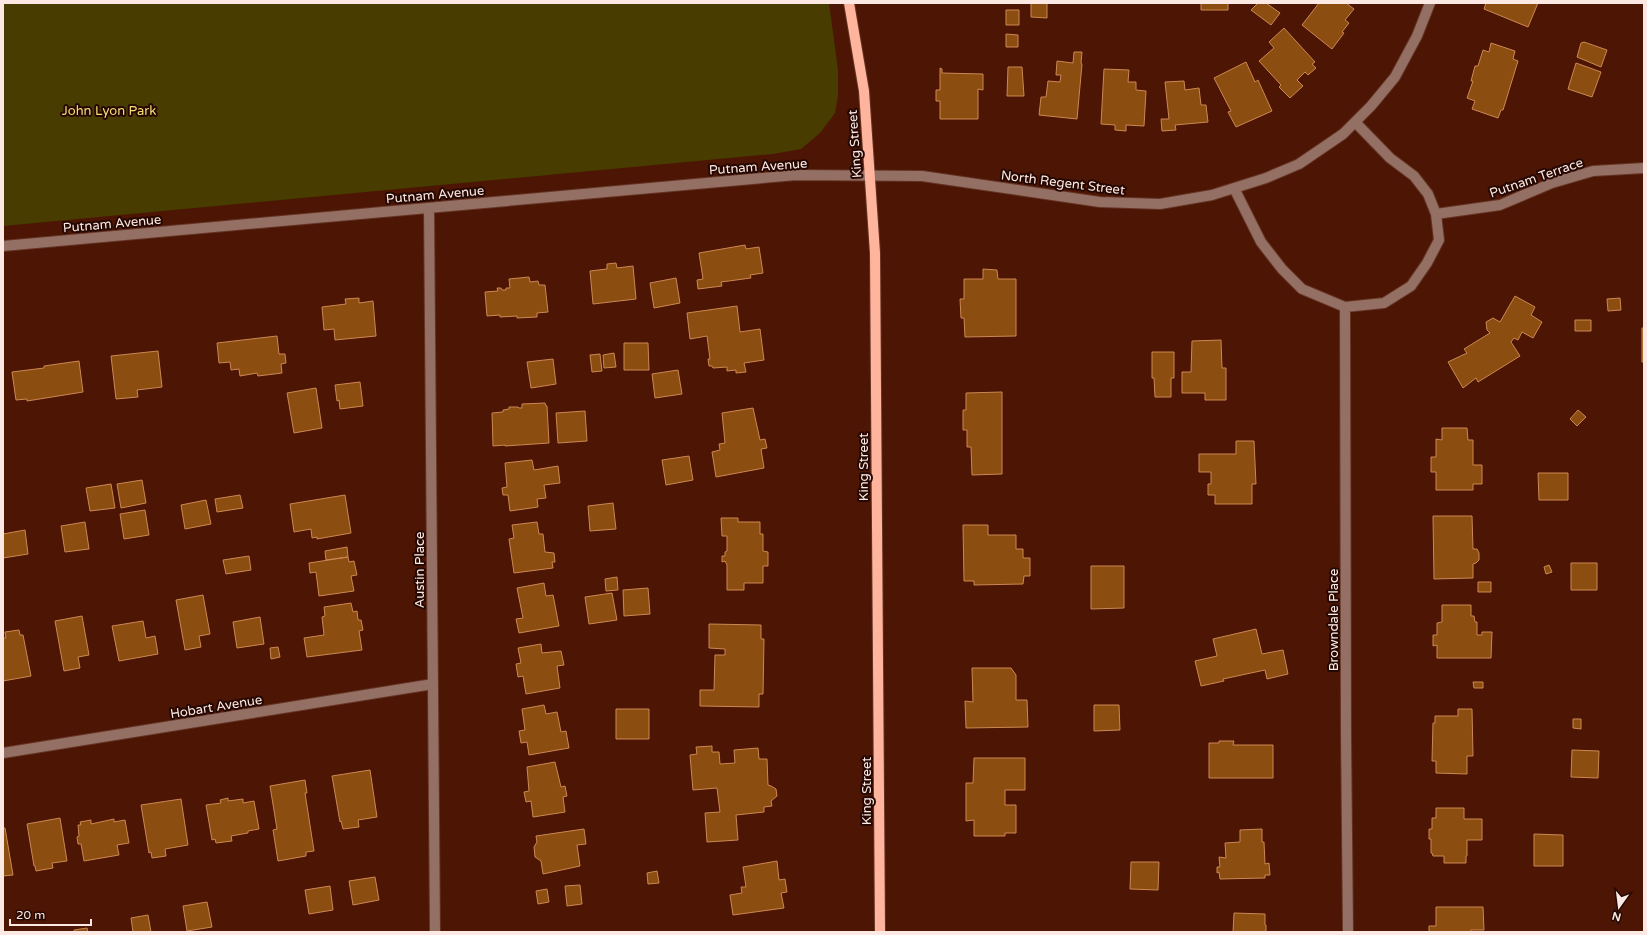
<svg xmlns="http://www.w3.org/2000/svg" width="1647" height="935" font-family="'Varela Round',sans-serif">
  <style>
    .green { fill: #483c00 }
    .building { fill: #8c4d11; stroke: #cc8853 }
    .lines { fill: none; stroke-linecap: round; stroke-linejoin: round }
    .minor-casing { stroke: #653323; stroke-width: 12 }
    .major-casing { stroke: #653323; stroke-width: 12 }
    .minor { stroke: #936f64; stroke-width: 10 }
    .major { stroke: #feb49d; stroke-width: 10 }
    .labels { text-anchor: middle; stroke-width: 4; stroke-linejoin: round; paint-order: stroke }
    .park-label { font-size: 13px; fill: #f6df76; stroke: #260802 }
    .street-label { font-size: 13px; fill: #fce9e3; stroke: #260802 }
  </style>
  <rect width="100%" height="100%" fill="#4c1504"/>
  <path class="green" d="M3 3H829L838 70V96L835 113 820 133 801 149 773 154 3 226Z"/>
  <path class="building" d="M1031 3H1047V18L1031 17Z
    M1201 3H1228V10H1201Z
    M1258 3H1266L1280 13 1271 25 1251 10Z
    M1319 3H1346L1354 9 1345 20 1349 23 1342 32 1344 33 1332 49 1302 25Z
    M1486 3H1538L1528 27 1484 9Z
    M1006 10H1019V25H1006Z
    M1284 28 1315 62 1312 64 1316 68 1308 75 1305 72 1297 80 1303 86 1290 98 1279 87 1281 85 1259 61 1274 48 1269 42Z
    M1006 34 1018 35V47H1006Z
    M1584 42 1607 50 1601 67 1577 57 1581 43Z
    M1491 43 1515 51 1513 59 1518 61 1503 110H1501L1498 118 1472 109 1475 101 1467 98 1473 81H1471L1475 66H1478L1483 50 1489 52Z
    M1074 52H1082L1081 63 1082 64 1077 119 1039 115 1041 97H1046L1048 81 1060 82 1061 75H1056L1057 61 1073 63Z
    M1246 62 1255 82 1258 80 1272 111 1236 127 1228 112 1231 111 1214 78Z
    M1576 63 1601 72 1592 97 1568 89Z
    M1008 67H1022L1024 96H1007Z
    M940 68 942 69V73L983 74V90L978 89V119H940V101H936V90H940Z
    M1104 69 1129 70 1128 82H1136V90L1146 91 1144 126 1126 125V131L1115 130V125L1101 124Z
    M1184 81 1185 90 1199 88 1201 105H1206L1208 122 1175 125 1176 130 1162 131 1161 119H1169L1165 82Z
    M745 245 746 249 759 247 763 273 750 275 751 278 721 282 722 286 698 289 697 280 703 279 699 253Z
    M616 263 617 268 633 266 636 299 593 304 590 271 607 269V264Z
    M983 269 997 270 998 279H1016V336L965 337 964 318H961L960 299H964V279H983Z
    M529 277 530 282 538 281 539 285H545L548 312 537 313V317L517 318V316L500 317V315L487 316 485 292 498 291 497 288H501L502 290H506V288H510L509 279Z
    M676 278 680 303 654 308 650 283Z
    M1515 296 1535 307 1531 315 1542 322 1533 338 1522 332 1518 340 1514 338 1511 342 1520 356 1478 382 1476 378 1463 388 1448 362 1467 353 1464 349 1490 333 1487 330 1486 322 1493 318 1500 322Z
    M359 298V303L373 301 376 336 335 340 334 329 324 330 322 307 346 304 345 299Z
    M1620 298 1621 310 1608 311 1607 299Z
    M737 306 740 332 760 329 764 360 744 363 746 372 736 373V370L727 371V367L713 368 712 366H709L708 359H710L707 336 690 339 687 313Z
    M1575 320H1591V331H1575Z
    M1642 328H1644V362H1642Z
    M277 336 279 354H285L286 363 281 364 282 373 258 376 257 373 240 376 239 369 231 370 230 362 219 363 217 343Z
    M1221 340 1222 368H1226V400H1205V393H1182V372H1191L1192 341Z
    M624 343H648L649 370H624Z
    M158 351 162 387 137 390 138 397 116 399 111 356Z
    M1152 352H1174V378H1171V397H1155L1154 378H1152Z
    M614 353 616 367 604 368 603 355Z
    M600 354 602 371 592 372 590 355Z
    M553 359 556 384 531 388 527 362Z
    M79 361 83 392 27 401V399L16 400 12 372 44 368V366Z
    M678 370 682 394 655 398 652 374Z
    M360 382 363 406 340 409 339 400 337 401 335 385Z
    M316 388 322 428 294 433 287 393Z
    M1002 392V474L972 475 971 447H967V430H963V410H966V393Z
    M545 403 546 406H547L549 443 505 446V445L493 446 492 413 503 412V410L509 409V407H518L519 408H522V404Z
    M753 408 760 440 765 439 767 448 761 449 764 468 716 477 712 452 720 450 719 444 725 443 722 413Z
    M1578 410 1586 417 1577 426 1570 419Z
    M585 411 587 441 558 443 556 413Z
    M1442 428H1467L1468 440H1473V465H1482V484H1473V490H1436V472H1431V457H1436V439L1442 440Z
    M1236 441H1254L1256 484H1252V504H1215V495H1208V484H1211V472H1199V454H1236Z
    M689 456 693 480 666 485 662 460Z
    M532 460 534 470 558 466 560 483 544 485 546 498 537 499 538 507 510 511 508 495H503L502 488 507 487 505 463Z
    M1538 473H1568V500H1539Z
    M142 480 146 503 121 508 117 484Z
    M111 484 115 508 90 511 86 488Z
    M240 495 243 508 217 512 215 499Z
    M345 495 351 533 317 539V537L312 538 311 529 294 532 290 504Z
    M206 500 211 524 185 529 181 505Z
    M613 503 616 529 590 531 588 506Z
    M145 510 149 535 124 539 120 514Z
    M1433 516H1472L1473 549H1477L1479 553V560L1476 563 1473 564V578L1434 579Z
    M721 518H738V522H760V534H763V551L768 552V566H763V583H744V590H727V565L725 561 722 562V556H725V552L727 551V536H722Z
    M85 522 89 549 65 552 61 526Z
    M537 522 539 534H543L545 552 554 553 555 562H552L553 568 514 573 509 539 514 538 512 525Z
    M963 525H988V535H1016V549H1023V558H1030V576H1024L1023 584 974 585V581H964Z
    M25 530 28 554 3 558V534Z
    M347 547 348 557 326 560 325 551Z
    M249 556 251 570 226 574 223 560Z
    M348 557 349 562 354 561 357 575 351 576 354 591 319 596 316 572 310 573 309 563Z
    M1571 563H1597V590H1571Z
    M1549 565 1552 572 1546 574 1544 567Z
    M1091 566H1124V608L1091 609Z
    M617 577 618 590 606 591 605 579Z
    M1478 582H1491V592H1478Z
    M544 583 546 596 553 595 559 626 519 633 516 619 523 618 517 588Z
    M648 588 650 614 624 616 623 590Z
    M612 593 617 620 589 624 585 597Z
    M203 595 210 634 199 636 201 647 185 650 176 600Z
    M351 603 353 612 357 611 358 620H361L363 630 359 631 362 650 307 657 304 638 324 635 322 617 325 616 324 607Z
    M1442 605H1471V616H1474L1475 622H1477V635H1482V632H1492L1491 658H1437V645L1433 646V635H1437V623L1442 622Z
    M82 616 89 655 78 657 80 668 64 671 55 621Z
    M260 617 264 644 237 648 233 622Z
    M143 621 146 638 155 636 158 654 119 661 112 626Z
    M709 624 761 625V639H764L763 694H759V707L700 706V690H714L715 655H725V649L709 648Z
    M1256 629 1262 654 1283 650 1288 674 1267 679 1265 670 1223 679 1224 681 1201 686 1195 661 1217 656 1213 639Z
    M19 630 20 635H23L31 676 3 681V638H6L5 632Z
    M541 644 542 653 561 651 564 665 557 666 560 688 526 694 523 676 518 677 516 664 521 663 518 648Z
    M278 647 280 657 271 659 270 648Z
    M972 668H1011L1016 675V700H1027L1028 727 966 728 965 701 973 702Z
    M1473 682H1483V688H1474Z
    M544 705 546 714 557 712 561 732 566 731 569 748 529 755 527 742 521 743 519 731 525 730 522 709Z
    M1094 705H1119L1120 730 1094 731Z
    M616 709H649V739H616Z
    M1458 709H1472L1473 756H1467V774L1436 773V761H1432L1433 723H1435V716H1458Z
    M1573 719H1581V729L1573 728Z
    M1219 741H1234L1233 745H1273V778H1209V743H1219Z
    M712 746V752H719L720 764 735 763 734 750 758 748 759 759H767L768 785 771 786 776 789 777 796 771 801 772 806 764 807V812L736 815 738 840 707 842 705 813 720 812 717 788 693 790 690 755 697 754 696 747Z
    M1572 750 1599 751 1598 778 1571 777Z
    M974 758H1025V790H1005V805H1016V833H1005V836H974V820L966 821V783H973Z
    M555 762 561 787 565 786 567 796 563 797 565 812 533 817 531 801 526 802 524 792 529 791 527 767Z
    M370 770 377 817 358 820 359 827 343 829 341 821 340 822 332 776Z
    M305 780 307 793H305L314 851 306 852V856L278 861 273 830 277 829 270 786Z
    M228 798V801L243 799V803L254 801 259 829 248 831V833L231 836 232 841 216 843 215 839 212 840 206 805 221 803 220 800Z
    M181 799 188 845 165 849 166 856 152 858 151 852 149 853 141 805Z
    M1436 808H1464V819H1482V840H1467V856H1466V863H1444V856H1433L1432 853H1431V839H1429V829H1432V818H1436Z
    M60 818 67 861 52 863 53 868 36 871 35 866H34L27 824Z
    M114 819V822L125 820 129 843 117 845 119 855 84 861 81 844H78L77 837 79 836 78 825H81L80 822 91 820V824Z
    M3 828H5L13 875 3 876Z
    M584 829 586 844 577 845 580 866 543 874 541 861 535 857 534 847 537 842 536 836Z
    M1262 829V842H1264L1265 864 1269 863 1270 875H1265V878L1220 879 1219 872 1217 873V867H1220L1219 857 1226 858 1225 843 1240 842V830Z
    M1534 834 1563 835V866H1534Z
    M777 861 779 880 785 879 787 892 781 893 784 908 733 915 730 895 742 893 741 887H746L743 867Z
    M1131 862H1159L1158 890 1130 889Z
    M657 871 659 883 648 884 647 873Z
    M375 877 379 900 353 905 349 881Z
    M580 885 582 904 567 906 565 886Z
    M330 886 333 910 309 914 305 890Z
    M547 889 549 902 538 904 536 891Z
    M207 902 212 927 187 931 183 906Z
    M1436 907H1483L1484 930H1471V932H1429V926H1436Z
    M1234 913 1265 914V925H1266V932H1233Z
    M148 915 151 932H133L131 918Z
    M87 928 88 932H74V930Z"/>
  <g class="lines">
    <g class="minor-casing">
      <path id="minor" d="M1234 188 1261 242 1282 269 1302 289 1345 307 1384 303 1411 286 1427 263 1439 240 1436 214 1428 194 1414 176 1390 158 1355 122
        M429 208 435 932
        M1436 214 1500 205 1552 183 1593 171 1644 168
        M3 246 796 175 922 176 1100 202 1160 204 1212 195 1266 178 1299 164 1343 134 1371 106 1395 77 1417 36 1430 3
        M1345 307 1346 735 1348 932
        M3 753 433 684"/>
    </g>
    <g class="major-casing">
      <path id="major" d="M849 3 864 91 875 253 880 932"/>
    </g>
    <use href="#minor" class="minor"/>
    <use href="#major" class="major"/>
  </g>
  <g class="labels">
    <g class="park-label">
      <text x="109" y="115">John Lyon Park</text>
    </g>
    <g class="street-label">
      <text transform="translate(854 144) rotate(-94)" y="5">King Street</text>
      <text transform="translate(758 166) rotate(-4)" y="5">Putnam Avenue</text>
      <text transform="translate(1536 177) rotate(-19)" y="5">Putnam Terrace</text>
      <text transform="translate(1063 182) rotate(7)" y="5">North Regent Street</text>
      <text transform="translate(435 194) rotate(-5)" y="5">Putnam Avenue</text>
      <text transform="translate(112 223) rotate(-5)" y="5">Putnam Avenue</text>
      <text transform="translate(863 467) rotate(-90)" y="5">King Street</text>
      <text transform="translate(419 570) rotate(-90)" y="5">Austin Place</text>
      <text transform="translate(1333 620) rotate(-90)" y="5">Browndale Place</text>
      <text transform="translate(216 706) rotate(-9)" y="5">Hobart Avenue</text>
      <text transform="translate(866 791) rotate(-90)" y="5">King Street</text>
    </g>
  </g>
  <rect width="1647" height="935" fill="none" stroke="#fce9e3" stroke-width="8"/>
  <g transform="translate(1619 907) rotate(194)" stroke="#260802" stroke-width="3" paint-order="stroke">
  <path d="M0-3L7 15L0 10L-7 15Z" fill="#fce9e3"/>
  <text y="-6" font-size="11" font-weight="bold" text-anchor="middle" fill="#fce9e3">N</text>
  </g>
  <path d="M10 919v6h81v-6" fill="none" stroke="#fce9e3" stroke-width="2"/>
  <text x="16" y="919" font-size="12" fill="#fce9e3" stroke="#260802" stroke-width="3" paint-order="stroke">20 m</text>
</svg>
